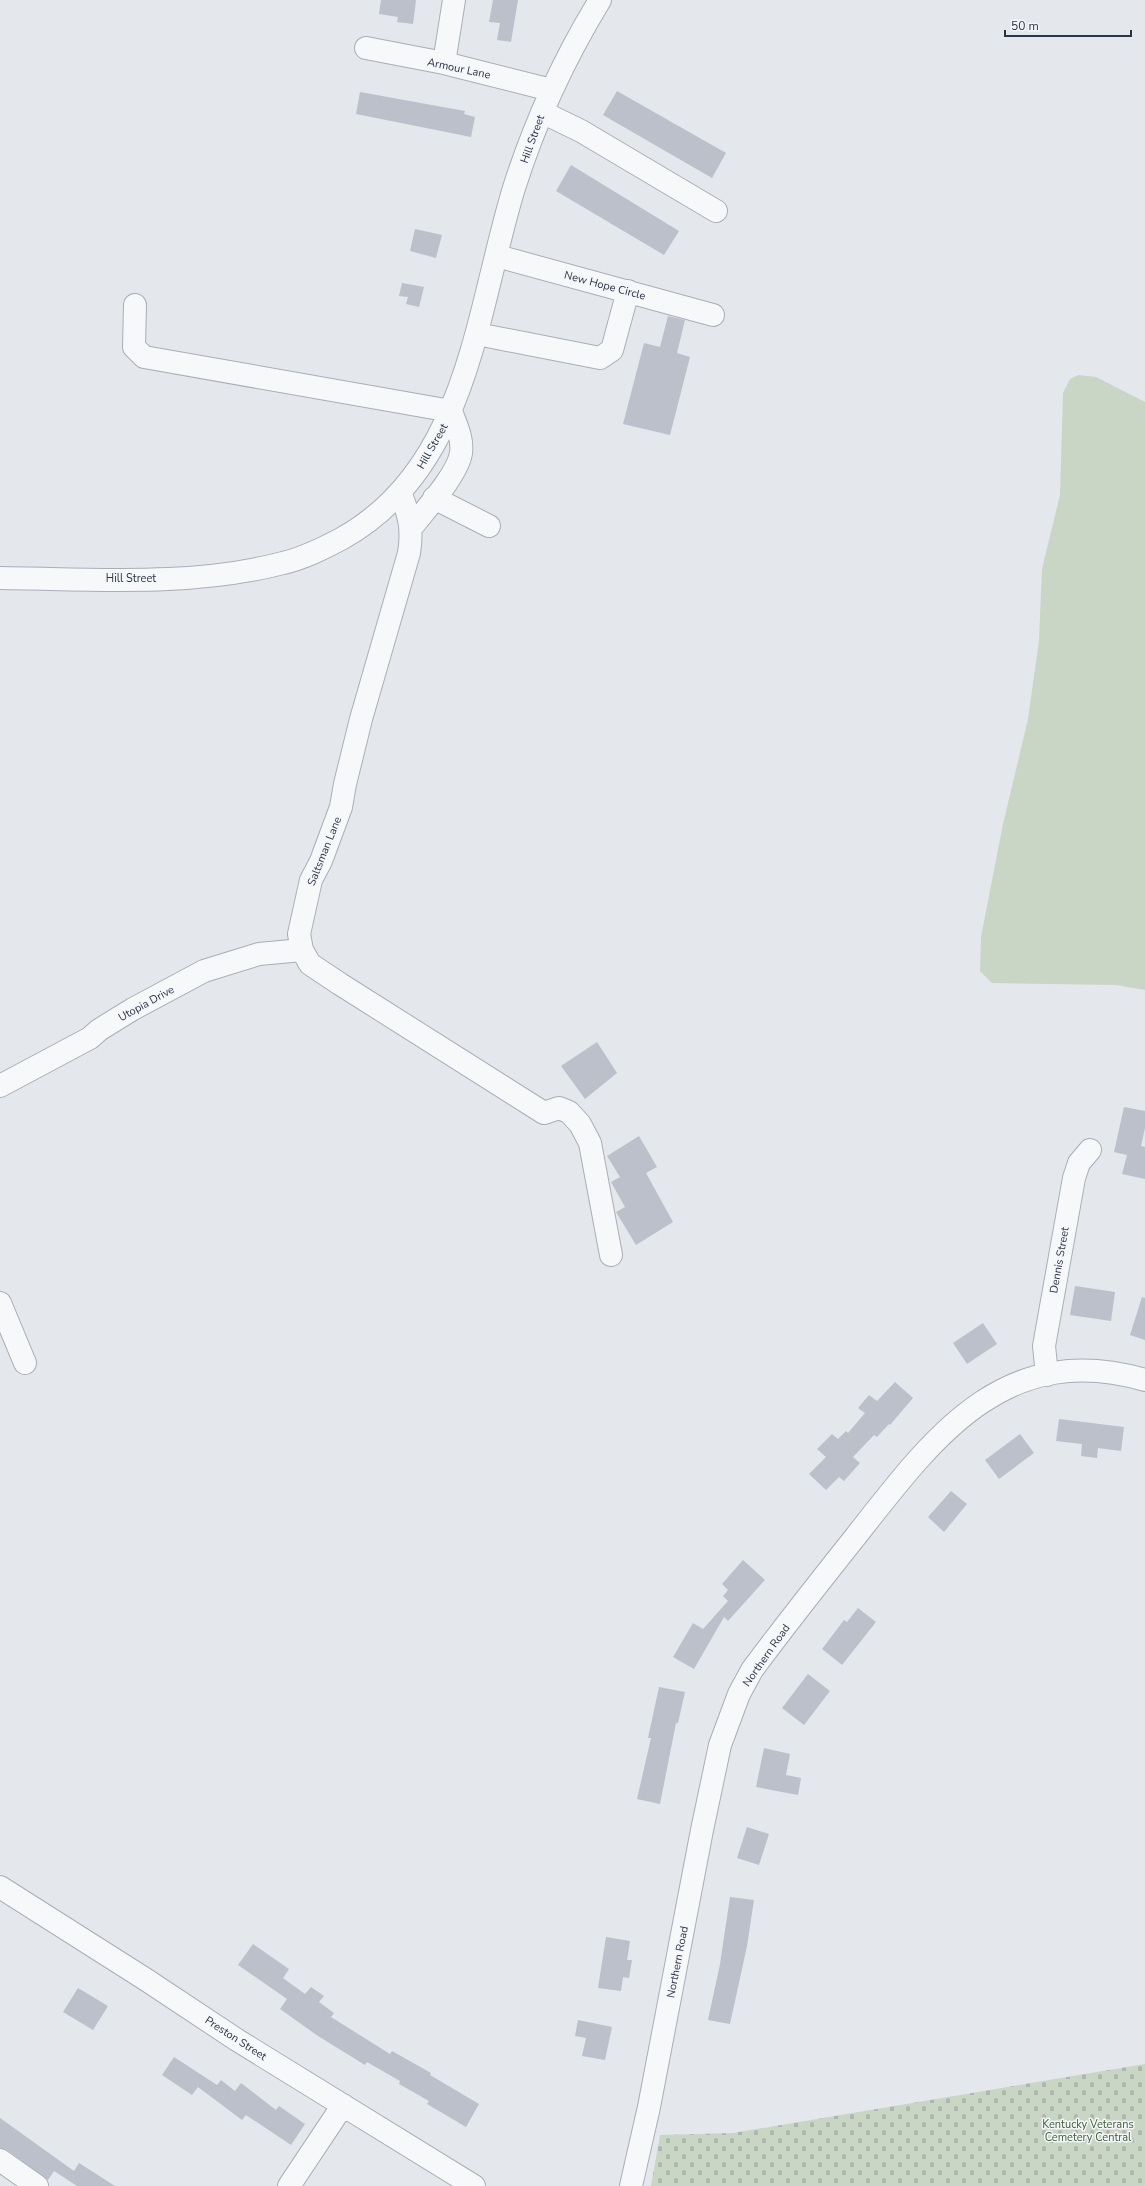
<svg xmlns="http://www.w3.org/2000/svg" width="1145" height="2186" font-family="'Nunito Sans',sans-serif">
  <style>
    .green { fill: #c9d6c5 }
    .cemetery { fill: url(#cemetery-stones) }
    .building { fill: #bbc0ca }
    .lines { fill: none; stroke-linecap: round; stroke-linejoin: round }
    .minor-casing { stroke: #a9aeb7; stroke-width: 24 }
    .minor { stroke: #f7f8fa; stroke-width: 22 }
    .labels { text-anchor: middle; stroke-width: 3; stroke-linejoin: round; paint-order: stroke }
    .street-label { font-size: 11px; fill: #2b3445; stroke: #f4f6f9 }
    .park-label { font-size: 11px; fill: #3f6138; stroke: #f4f6f9 }
  </style>
  <defs>
    <pattern id="cemetery-stones" width="16" height="16" patternUnits="userSpaceOnUse"><rect width="16" height="16" fill="#c9d6c5"/><path d="M2 7V4a2 2 0 0 1 4 0v3zM10 15v-3a2 2 0 0 1 4 0v3z" fill="#adb8ab"/></pattern>
  </defs>
  <rect width="100%" height="100%" fill="#e4e7ec"/>
  <path class="green" d="M1078 375 1096 377 1145 402V990L1116 985 992 983 980 971 981 937 1003 824 1028 719 1039 640 1042 569 1060 495 1063 393 1070 379Z"/>
  <path class="cemetery" d="M1145 2064V2186H651L660 2135 733 2133Z"/>
  <path class="building" d="M381 0H416L413 24 397 22 398 17 379 14Z
    M493 0H518L511 42 497 40 500 23 489 22Z
    M617 91 726 153 712 178 603 115Z
    M360 92 465 111 464 114 475 117 471 137 356 114Z
    M571 165 679 231 664 255 556 191Z
    M415 229 442 235 436 258 410 251Z
    M402 283 424 287 419 307 406 304 408 297 399 296Z
    M668 316 685 320 677 353 690 357 670 435 623 424 644 343 660 347Z
    M597 1042 617 1073 585 1099 561 1066Z
    M1124 1107 1145 1111V1128L1141 1146 1145 1147V1179L1122 1174 1127 1155 1114 1152Z
    M639 1136 657 1167 646 1173 673 1222 636 1245 616 1212 625 1207 611 1182 620 1177 607 1156Z
    M1075 1286 1115 1292 1111 1321 1070 1315Z
    M1142 1297 1145 1298V1340L1130 1335Z
    M983 1323 997 1344 967 1364 953 1343Z
    M895 1382 913 1398 890 1425 889 1424 877 1437 874 1435 853 1457 860 1463 844 1481 839 1477 826 1490 809 1474 826 1457 817 1449 832 1434 838 1439 846 1431 848 1433 865 1413 858 1408 869 1395 877 1401Z
    M1059 1419 1124 1427 1121 1451 1098 1448 1097 1458 1081 1456 1082 1444 1056 1441Z
    M1020 1434 1034 1453 999 1479 985 1460Z
    M951 1491 967 1504 944 1532 928 1517Z
    M743 1560 765 1580 728 1621 724 1617 694 1669 673 1657 693 1623 703 1629 728 1601 723 1596 728 1590 722 1584Z
    M858 1608 876 1622 842 1665 822 1649 844 1620 847 1622Z
    M808 1674 830 1691 804 1725 782 1708Z
    M659 1687 685 1692 678 1723H676L660 1804 637 1799 651 1738H648Z
    M764 1748 790 1754 786 1775 801 1778 798 1795 756 1787Z
    M747 1827 769 1834 759 1865 737 1858Z
    M730 1897 754 1900 747 1946 730 2024 708 2020 720 1964Z
    M606 1937 630 1941 627 1960H632L629 1978 623 1977 621 1991 598 1988Z
    M253 1944 289 1969 283 1978 305 1994 311 1987 324 1996 319 2002 334 2013 331 2017 390 2054 392 2051 431 2073 430 2075 479 2104 466 2127 427 2104 429 2101 399 2084 400 2081 367 2062 365 2065 318 2036 280 2009 287 1999 238 1965Z
    M78 1988 108 2006 93 2030 63 2012Z
    M578 2020 612 2027 605 2060 582 2056 586 2038 575 2036Z
    M174 2057 217 2085 221 2080 235 2091 241 2083 276 2110 279 2106 305 2124 291 2145 246 2115 242 2120 198 2087 192 2095 162 2075Z
    M0 2118 74 2171 79 2163 115 2186H77L54 2171 48 2180 7 2150 0 2148Z"/>
  <g class="lines">
    <g class="minor-casing">
      <path id="minor" d="M366 48 444 63 551 90
        M444 63 454 0
        M542 112 581 131 716 211
        M497 256 713 315
        M135 305 134 347 144 357 451 411C456 425 463 438 461 453 458 474 425 510 412 527
        M477 334 600 358 612 350 628 291
        M400 492C409 514 413 529 409 553L361 719 345 784 341 807 321 861 311 880 299 934 302 950 310 964 340 984 544 1113 559 1108 569 1112 580 1124 590 1143 611 1255
        M434 498 489 526
        M0 578C94 579 192 587 283 563 304 558 322 549 341 539 468 469 476 312 514 188 535 122 564 59 600 0
        M0 1086 90 1038 99 1030 133 1009 204 971 259 954 302 950
        M0 1303 25 1363
        M1047 1375 1044 1346 1074 1178 1079 1163 1090 1150
        M0 1887 145 1979 237 2040 474 2186
        M0 2160 37 2186
        M289 2186 343 2105
        M631 2186 649 2107 702 1830 720 1745 739 1694 752 1670C786 1624 821 1580 856 1536 933 1438 1004 1339 1145 1380"/>
    </g>
    <use href="#minor" class="minor"/>
  </g>
  <g class="labels">
    <g class="street-label">
      <text transform="translate(459 68) rotate(12)" y="4">Armour Lane</text>
      <text transform="translate(532 139) rotate(-70)" y="4">Hill Street</text>
      <text transform="translate(605 285) rotate(15)" y="4">New Hope Circle</text>
      <text transform="translate(432 446) rotate(-60)" y="4">Hill Street</text>
      <text x="131" y="582">Hill Street</text>
      <text transform="translate(324 851) rotate(-68)" y="4">Saltsman Lane</text>
      <text transform="translate(146 1003) rotate(-29)" y="4">Utopia Drive</text>
      <text transform="translate(1059 1260) rotate(-80)" y="4">Dennis Street</text>
      <text transform="translate(766 1655) rotate(-55)" y="4">Northern Road</text>
      <text transform="translate(677 1962) rotate(-79)" y="4">Northern Road</text>
      <text transform="translate(236 2038) rotate(33)" y="4">Preston Street</text>
    </g>
    <g class="park-label">
      <text x="1088" y="2128">Kentucky Veterans<tspan x="1088" dy="13">Cemetery Central</tspan></text>
    </g>
  </g>
  <path d="M1005 30v6h126v-6" fill="none" stroke="#2b3445" stroke-width="2"/>
  <text x="1011" y="30" font-size="12" fill="#2b3445" stroke="#f4f6f9" stroke-width="3" paint-order="stroke">50 m</text>
</svg>
